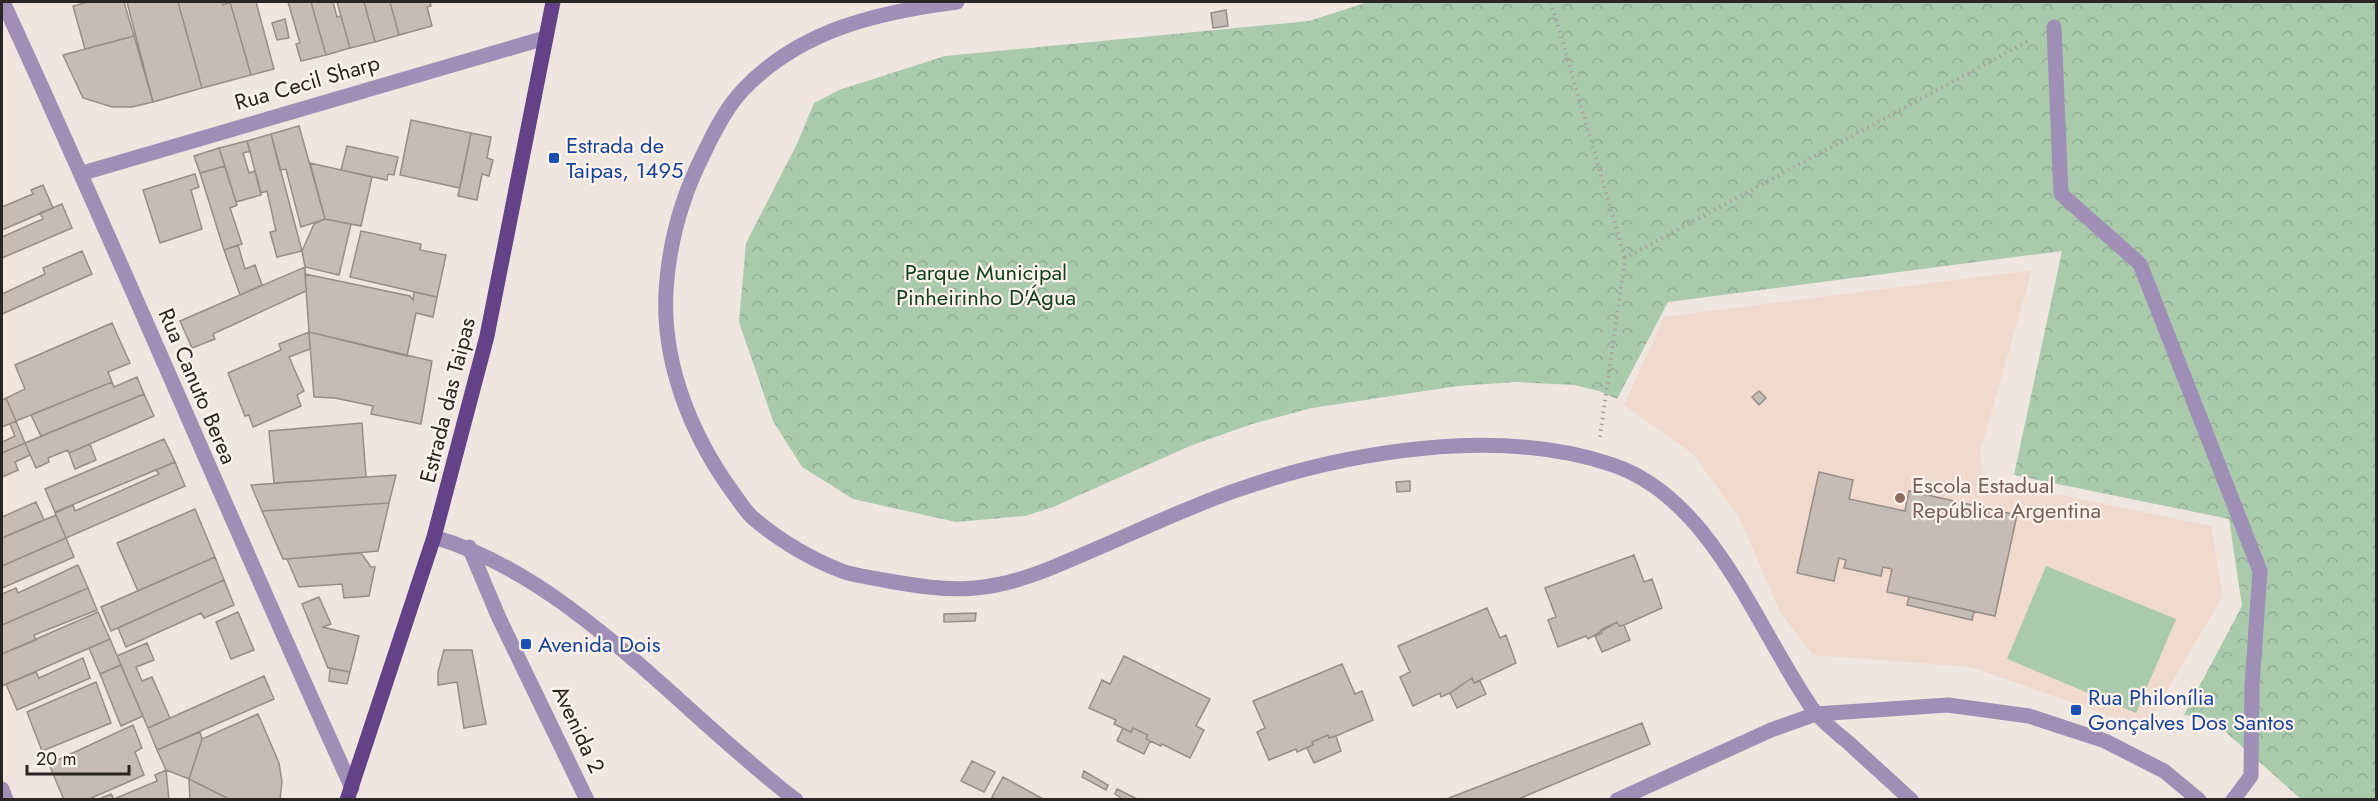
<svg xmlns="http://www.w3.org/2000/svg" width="2378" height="801" font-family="Jost,sans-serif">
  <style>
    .education { fill: #f0dacd }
    .park { fill: url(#park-crowns) }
    .pitch { fill: #aacaac }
    .building { fill: #c5bcb5; stroke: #968d86; stroke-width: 1.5 }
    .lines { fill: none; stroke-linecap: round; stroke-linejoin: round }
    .path { stroke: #a8a19c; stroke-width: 4; stroke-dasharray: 1.5 4.5; stroke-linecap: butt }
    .minor { stroke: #9f8eb6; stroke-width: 15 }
    .major { stroke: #634288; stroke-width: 15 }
    .transit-dot { fill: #1a4fb4; stroke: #fef4ed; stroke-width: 2 }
    .education-dot { fill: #8d6e63; stroke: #fef4ed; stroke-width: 2 }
    .labels { text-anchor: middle; stroke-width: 4.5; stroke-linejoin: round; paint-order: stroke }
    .street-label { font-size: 22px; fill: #282522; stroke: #fef4ed }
    .transit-label { font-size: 22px; fill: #164399; stroke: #fef4ed; text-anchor: start }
    .park-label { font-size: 22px; fill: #0f4018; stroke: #fef4ed }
    .education-label { font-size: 22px; fill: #785e54; stroke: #fef4ed; text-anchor: start }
  </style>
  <defs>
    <pattern id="park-crowns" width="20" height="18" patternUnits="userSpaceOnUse" patternTransform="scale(1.5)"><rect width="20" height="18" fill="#aacaac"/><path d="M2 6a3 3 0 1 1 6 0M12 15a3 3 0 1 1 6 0" fill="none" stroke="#92ad94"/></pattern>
  </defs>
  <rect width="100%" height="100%" fill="#f0e6e0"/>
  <path class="education" d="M2032 270 1980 453 1983 479 2211 526 2223 596 2145 728 1971 667 1813 655 1780 612 1739 517 1693 454 1624 405 1664 317Z"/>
  <path class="park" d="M1368 2H2376V799H2301L2210 718 2184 715 2242 606 2229 519 2014 475 2062 251 1668 302 1617 399 1599 391 1574 385 1516 382 1458 386 1312 408 1252 424 1190 446 1053 507 1025 516 956 522 853 499 802 467 773 421 739 322 746 243 797 144 814 103 839 90 945 56 1309 21Z"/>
  <path class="pitch" d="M2046 566 2176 619 2136 713 2007 659Z"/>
  <path class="building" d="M88 2H124L134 36 85 49 73 6Z
    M127 2H178L202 88 153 102Z
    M178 2H222L223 5 230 2 251 75 202 88Z
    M230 2H256L274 69 251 75Z
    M288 2H311L326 55 301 61 296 44 300 43Z
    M311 2H333L337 17 341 16 350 48 326 55Z
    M337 2H364L375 42 350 48Z
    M364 2H390L399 35 375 42Z
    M390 2H430L431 6 427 7 432 26 399 35Z
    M1226 10 1228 26 1213 28 1211 13Z
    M285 19 289 38 277 40 272 23Z
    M134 36 153 102 132 107H112L83 98 63 55Z
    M411 120 471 133 460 188 400 175Z
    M299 126 325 219 301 227 286 169 280 170 271 134Z
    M471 133 491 137 487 158 493 160 489 176 482 174 477 200 458 196Z
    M271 134 302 251 277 257 270 232 276 231 267 191 261 193 247 141Z
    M247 141 250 151 243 153 249 173 255 171 261 195 236 202 219 148Z
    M347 146 398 157 394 175 388 174 387 180 341 170Z
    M219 148 225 166 200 173 194 156Z
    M310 163 372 177 361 226 325 219Z
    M225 166 237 205 230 208 242 244 224 250 200 173Z
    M195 174 199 187 191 190 202 229 160 243 143 190Z
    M43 185 53 208 2 230V207L33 194 31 190Z
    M62 204 72 228 2 258V237L43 219 40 213Z
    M325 219 351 224 339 275 305 267 302 251 314 224Z
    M361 231 421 244 420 250 446 255 437 297 350 277Z
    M238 245 245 269 255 265 262 285 240 295 224 250Z
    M82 251 92 274 2 314V294L45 274 43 268Z
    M305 267 306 291 213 334 215 339 192 348 180 321Z
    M305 274 410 296 413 300 414 292 437 297 433 317 416 313 407 356 309 332Z
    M112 323 130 363 108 372 112 382 16 421 6 398 25 389 15 365Z
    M309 332 432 361 421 424 371 414 373 406 335 398 314 397Z
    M309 332 310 349 289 357 304 391 297 395 301 406 253 427 249 415 245 416 228 373 281 350 279 344Z
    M137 377 144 394 41 436 31 415 112 382 114 387Z
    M1759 391 1766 398 1759 405 1752 397Z
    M144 394 154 416 69 453 68 450 48 458 49 462 36 468 25 443Z
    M6 398 16 421 2 427V400Z
    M16 421 25 443 2 453V442L15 436 10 424Z
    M362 423 366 477 274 483 269 431Z
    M164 439 175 462 55 512 45 489Z
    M25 443 30 455 15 462 18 470 2 477V453Z
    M90 444 96 460 75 469 69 453Z
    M175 462 185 486 66 538 55 513 73 505 75 511 159 474 156 470Z
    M1819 472 1853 480 1849 499 1905 511 1909 491 2017 515 1995 616 1887 592 1892 569 1883 567 1881 576 1844 568 1846 560 1839 558 1834 581 1797 573Z
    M396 475 389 503 262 511 251 485Z
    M1410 481V491L1397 492 1396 482Z
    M36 502 44 520 2 538V517Z
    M389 503 378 551 287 559H283L262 511Z
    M195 509 215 557 138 591 117 543Z
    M56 515 66 538 2 566V538Z
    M66 538 74 557 2 588V566Z
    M361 553 371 567H375L369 596 344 598 342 584 299 587 287 559Z
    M1634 555 1644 582 1652 579 1662 608 1624 625 1619 626 1617 622 1588 639 1586 636 1558 647 1548 620 1556 617 1545 588Z
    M215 557 224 580 111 631 101 607Z
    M78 565 88 588 2 625V594L16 588 18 593Z
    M224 580 234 605 204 618 201 613 126 647 118 628Z
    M88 588 97 610 34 635 36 640 2 654V625Z
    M319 597 331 624 323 627 359 636 350 672 328 668 302 604Z
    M1909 597 1974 611 1972 620 1907 605Z
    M1487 608 1500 638 1506 635 1516 663 1474 683 1472 678 1450 693 1441 697 1440 693 1413 706 1400 677 1410 672 1398 646Z
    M98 612 110 639 2 686V654Z
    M238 612 254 650 231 659 216 622Z
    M976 613 975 621 944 622V614Z
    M1617 622 1619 626 1624 625 1630 640 1602 652 1595 636 1602 633 1601 630Z
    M110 639 121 665 100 674 89 648Z
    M147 643 154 660 136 667 142 681 152 677 170 718 148 728 117 656Z
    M444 650H472L486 724 464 728 457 682 438 685V672Z
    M1124 656 1210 699 1196 726 1204 730 1190 758 1162 744 1161 746 1150 741 1146 739 1148 735 1133 728 1131 732 1114 724 1116 720 1089 708 1102 680 1110 684Z
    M83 658 90 678 17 710 6 684 36 672 39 678Z
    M1342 664 1355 694 1362 691 1373 720 1336 736 1329 738 1328 735 1312 742 1313 745 1297 752 1296 749 1269 760 1257 732 1265 728 1253 701Z
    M121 665 143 716 121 726 100 674Z
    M330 668 350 672 347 684 329 681Z
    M264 676 274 699 157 750 148 728Z
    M1472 678 1474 683 1480 681 1486 694 1457 708 1450 693Z
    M96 682 111 723 42 751 27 712Z
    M258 714 279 763 282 782 280 800H231L189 779 202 739Z
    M1642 723 1650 744 1516 800H1444Z
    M133 725 142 748 135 752 144 775 87 800H64L49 764Z
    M1123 728 1131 732 1133 728 1148 735 1146 739 1150 741 1144 754 1117 741Z
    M200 732 202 739 189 779 166 770 157 750Z
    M1328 735 1329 738 1336 736 1341 751 1314 763 1307 748 1313 745 1312 742Z
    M972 761 995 772 984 792 961 781Z
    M166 770 169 800H97L111 794 114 799 157 781 155 775Z
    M1084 771 1108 785 1106 790 1082 777Z
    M1003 777 1045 800H997L992 797Z
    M189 779 231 800H190Z
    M1117 789 1139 800H1124L1115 794Z"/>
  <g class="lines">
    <path class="path" d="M1551 2 1625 258
      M1600 437 1625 258 2030 40"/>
    <path class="minor" d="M3 2C123 262 233 527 352 788
      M957 2C878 12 799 30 742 91 726 108 714 132 704 153 682 196 669 242 666 291 662 364 692 437 734 494 740 502 746 512 753 518 777 539 812 560 842 571 855 576 870 577 883 580 911 585 946 591 975 588 1013 585 1050 569 1084 554 1134 533 1185 508 1237 490 1348 451 1500 426 1613 465 1713 499 1756 628 1812 708 1822 722 1837 733 1850 744 1870 763 1891 781 1911 800
      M2054 27 2061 194 2140 264 2260 571 2252 686 2251 776 2233 800
      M83 173 545 38
      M434 537C572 577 683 715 796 800
      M469 547 499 618 587 800
      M2 789 6 800
      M1617 800 1771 730 1816 714 1948 705 2029 716 2105 741 2164 771 2199 800"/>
    <path class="major" d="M347 800 434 537 487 336 553 2"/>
  </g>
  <g class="transit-dot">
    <rect x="548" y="152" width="12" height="12" rx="3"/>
    <rect x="520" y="638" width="12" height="12" rx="3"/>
    <rect x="2070" y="704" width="12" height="12" rx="3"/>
  </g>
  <circle class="education-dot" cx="1900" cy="498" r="6"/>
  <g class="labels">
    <g class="street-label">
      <text transform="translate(307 82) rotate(-16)" y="8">Rua Cecil Sharp</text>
      <text transform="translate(198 386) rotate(67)" y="8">Rua Canuto Berea</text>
      <text transform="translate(447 400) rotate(-76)" y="8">Estrada das Taipas</text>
      <text transform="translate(579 729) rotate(65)" y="8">Avenida 2</text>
    </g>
    <g class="transit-label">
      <text x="566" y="153">Estrada de<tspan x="566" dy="25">Taipas, 1495</tspan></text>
      <text x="538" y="652">Avenida Dois</text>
      <text x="2088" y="705">Rua Philonília<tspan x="2088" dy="25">Gonçalves Dos Santos</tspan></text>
    </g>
    <g class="park-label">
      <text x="986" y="280">Parque Municipal<tspan x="986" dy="25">Pinheirinho D'Água</tspan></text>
    </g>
    <g class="education-label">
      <text x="1912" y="493">Escola Estadual<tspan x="1912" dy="25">República Argentina</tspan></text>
    </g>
  </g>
  <rect width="2378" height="801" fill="none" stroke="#282522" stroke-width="6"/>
  <path d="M27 765v9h102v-9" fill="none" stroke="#282522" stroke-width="3"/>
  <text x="36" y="765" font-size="18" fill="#282522" stroke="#fef4ed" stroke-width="4.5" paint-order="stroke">20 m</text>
</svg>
